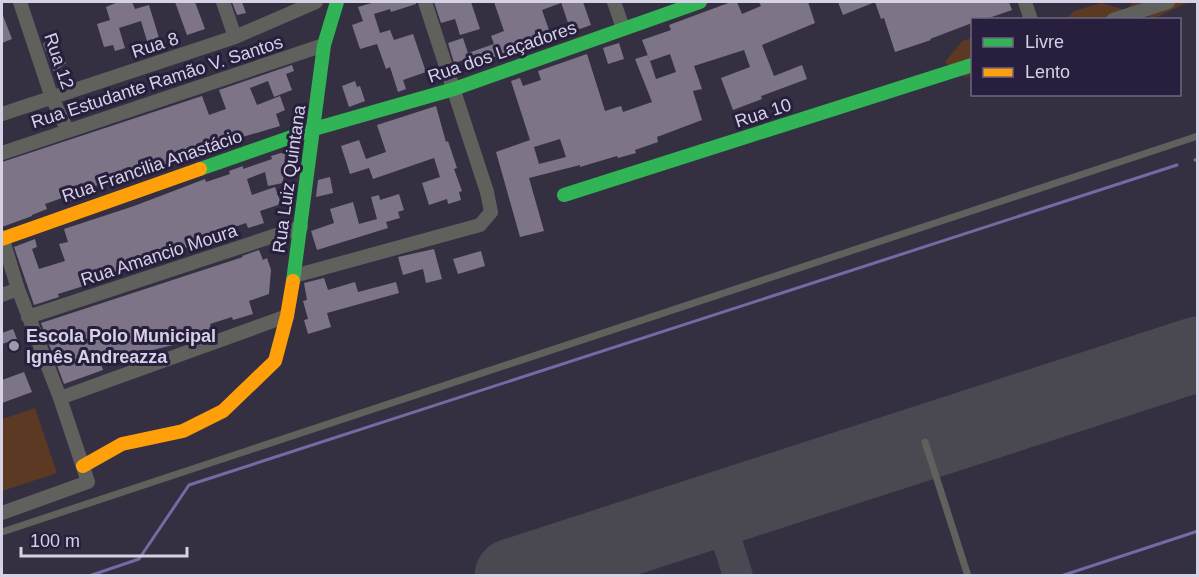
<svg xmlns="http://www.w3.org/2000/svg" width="1199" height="577" font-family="Helvetica,sans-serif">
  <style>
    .green { fill: #5b3923 }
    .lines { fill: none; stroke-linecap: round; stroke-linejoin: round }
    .stream { stroke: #7868a3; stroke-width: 3 }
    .taxiway { stroke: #4a4850; stroke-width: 30 }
    .runway { stroke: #4a4850; stroke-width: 75 }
    .building { fill: #7e7487; fill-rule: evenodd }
    .lane { stroke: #60605c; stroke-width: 7 }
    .street { stroke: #60605c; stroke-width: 14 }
    .fast { stroke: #30b455; stroke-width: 14 }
    .slow { stroke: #ff9f0a; stroke-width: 14 }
    .poi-dot { fill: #9d99ac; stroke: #271f3d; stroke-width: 2 }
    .labels { text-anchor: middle; stroke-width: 6; stroke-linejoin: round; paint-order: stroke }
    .street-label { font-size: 18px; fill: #d6d2e6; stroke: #271f3d }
    .poi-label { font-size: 18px; font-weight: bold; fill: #d6d2e6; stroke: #271f3d; text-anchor: start }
  </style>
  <rect width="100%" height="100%" fill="#343041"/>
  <path class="green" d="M1133 2H1189L1153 19 1145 14 1136 19 1065 20 1074 11 1101 3 1126 10Z
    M972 38V75L965 77 954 71 945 62 962 41Z
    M35 408 57 473 2 491V419Z"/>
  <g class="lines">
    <path class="stream" d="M1195 160 1198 159
      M89 576 139 559 189 485 1177 165
      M1061 576 1198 531"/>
    <path class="taxiway" d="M692 517C727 522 728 546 738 576
      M726 538C725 521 731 511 745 500"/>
    <path class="runway" d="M512 576 1198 354"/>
  </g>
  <path class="building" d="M118 2H132L135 9 149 5 159 38 147 41 141 21 119 28 125 48 115 51 113 45 104 47 97 24 110 20 106 7Z
    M175 2H195L205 29 187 35Z
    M232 2H242L246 13 237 15Z
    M375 2H416V4L391 12 390 9 374 14 380 33 390 30 394 40 413 34 426 72 403 80 406 89 398 92 390 67 386 69 377 44 360 49 352 25 363 21 358 7Z
    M434 2H471L480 29 460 35 455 19 441 23Z
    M494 2H561V3L542 10 552 39 538 43 536 39 510 48 511 51 472 65 470 58 454 63 448 43 463 38 468 53 494 44 491 36 504 31Z
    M561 2H583L591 25 571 32Z
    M731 2H737L742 14 761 6 759 2H808L815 23 762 45 774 76 802 65 807 79 761 96 762 99 733 110 721 78 750 67 744 50 694 66 702 89 693 91 702 120 657 137 658 142 635 150 636 153 618 158 617 156 580 167V165L529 178 544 231 520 237 496 152 530 140 511 81 520 78 523 86 541 80 538 71 587 54 605 111 621 106 623 112 652 102 635 59 648 55 656 79 676 72 670 54 650 61 642 40 671 30 669 25ZM560 139 566 157 539 164 534 147Z
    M838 2H1009L1012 10 983 20H972V23L930 39 931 40 895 52 884 18 881 19 875 2 843 15Z
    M2 13 12 39 2 43Z
    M49 40 66 63 54 72 43 44Z
    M619 43 624 59 608 64 603 48Z
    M292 65 294 71 286 74 292 90 274 97 268 81 250 88 257 105 280 96 285 110 276 114 280 126 219 144 221 150 189 161 188 156 171 162 173 167 125 184 111 187 109 181 93 187 95 192 64 204 62 198 45 204 47 209 32 215V216L2 227V162L202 96 209 115 226 109 219 90Z
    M355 81 357 87 360 86 365 101 349 107 342 86Z
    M436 106 446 142 448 141 457 168 454 169 462 191 459 192 461 200 448 204 447 199 429 205 422 183 440 177 434 158 373 179 369 168 350 174 341 146 359 140 366 159 386 152 377 125Z
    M281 153 285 154 283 183 268 186 265 172 247 179 252 195 275 187 280 201 278 205 260 211 264 223 248 228 246 223 214 234 216 241 201 246 200 243 169 253 170 257 139 269 138 266 106 277 104 273 88 278 90 284 58 294 59 297 34 305 14 247 35 239 37 247 32 249 39 269 65 261 59 244 68 242 64 229 134 206 205 179 206 182 230 174 229 171 243 166V169L272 159 271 156Z
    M330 177 333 193 316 197 318 180Z
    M399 194 404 210 398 212 400 218 386 222 388 228 317 250 311 231 334 223 330 209 353 202 359 224 377 219 371 197 379 195 380 200Z
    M434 249 442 279 426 283 423 269 403 275 398 257Z
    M259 250 263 260 267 258 271 270 269 294 249 301 253 314 233 320 232 317 210 324 212 330 197 335 195 331 179 337 181 343 149 351 150 354 134 359 120 363 118 356 100 362 103 370 64 384 41 323 243 257 242 256Z
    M481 251 485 266 458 274 453 259Z
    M324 278 328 290 355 282 358 292 396 282 399 293 327 313 331 327 308 334 304 320 308 319 303 301 307 300 304 283Z
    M13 329 17 339 2 344V333Z
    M24 372 32 392 2 403V380Z"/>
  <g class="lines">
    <path class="lane" d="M925 442 968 576
      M2 532 1198 136"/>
    <path class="street" d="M20 2 52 98 68 131
      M223 2 235 37
      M614 2 623 28
      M1025 2 1031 20
      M1113 20 1168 2
      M2 114 235 37 316 2
      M2 153 324 45
      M2 237 18 289 60 398 88 482 2 513
      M294 276 480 225 491 212 487 192 425 2
      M2 295 18 289
      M28 317 301 227
      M60 398 287 316"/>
    <path class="fast" d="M200 169 314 129 454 89 700 2
      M564 195 972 65
      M293 281 324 45 337 2"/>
    <path class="slow" d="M2 239 200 169
      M83 466 122 444 183 431 223 411 275 361 287 316 293 281"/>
  </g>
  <circle class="poi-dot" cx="14" cy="346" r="6"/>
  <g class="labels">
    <g class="street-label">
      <text transform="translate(155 45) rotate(-18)" y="6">Rua 8</text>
      <text transform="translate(502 52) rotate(-19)" y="6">Rua dos Laçadores</text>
      <text transform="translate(59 61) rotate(71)" y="6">Rua 12</text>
      <text transform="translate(157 82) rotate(-18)" y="6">Rua Estudante Ramão V. Santos</text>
      <text transform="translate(763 113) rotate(-18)" y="6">Rua 10</text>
      <text transform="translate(152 166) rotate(-19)" y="6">Rua Francilia Anastácio</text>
      <text transform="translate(289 179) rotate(-82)" y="6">Rua Luiz Quintana</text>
      <text transform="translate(159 255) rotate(-18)" y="6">Rua Amancio Moura</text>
    </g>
    <g class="poi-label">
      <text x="26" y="342">Escola Polo Municipal<tspan x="26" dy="21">Ignês Andreazza</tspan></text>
    </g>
  </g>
  <rect width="1199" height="577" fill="none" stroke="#d6d2e6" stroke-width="6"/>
  <rect x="971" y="18" width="210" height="78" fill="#271f3d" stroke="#6d6781" stroke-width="1.5"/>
  <rect x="983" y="38" width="30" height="9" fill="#30b455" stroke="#6d6781" stroke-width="1.5"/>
  <text x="1025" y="48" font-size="18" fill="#d6d2e6">Livre</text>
  <rect x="983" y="68" width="30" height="9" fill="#ff9f0a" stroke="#6d6781" stroke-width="1.5"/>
  <text x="1025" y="78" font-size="18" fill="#d6d2e6">Lento</text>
  <path d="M21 547v9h166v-9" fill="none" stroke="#d6d2e6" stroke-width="3"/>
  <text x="30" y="547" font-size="18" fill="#d6d2e6" stroke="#271f3d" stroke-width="4.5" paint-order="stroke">100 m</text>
</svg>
